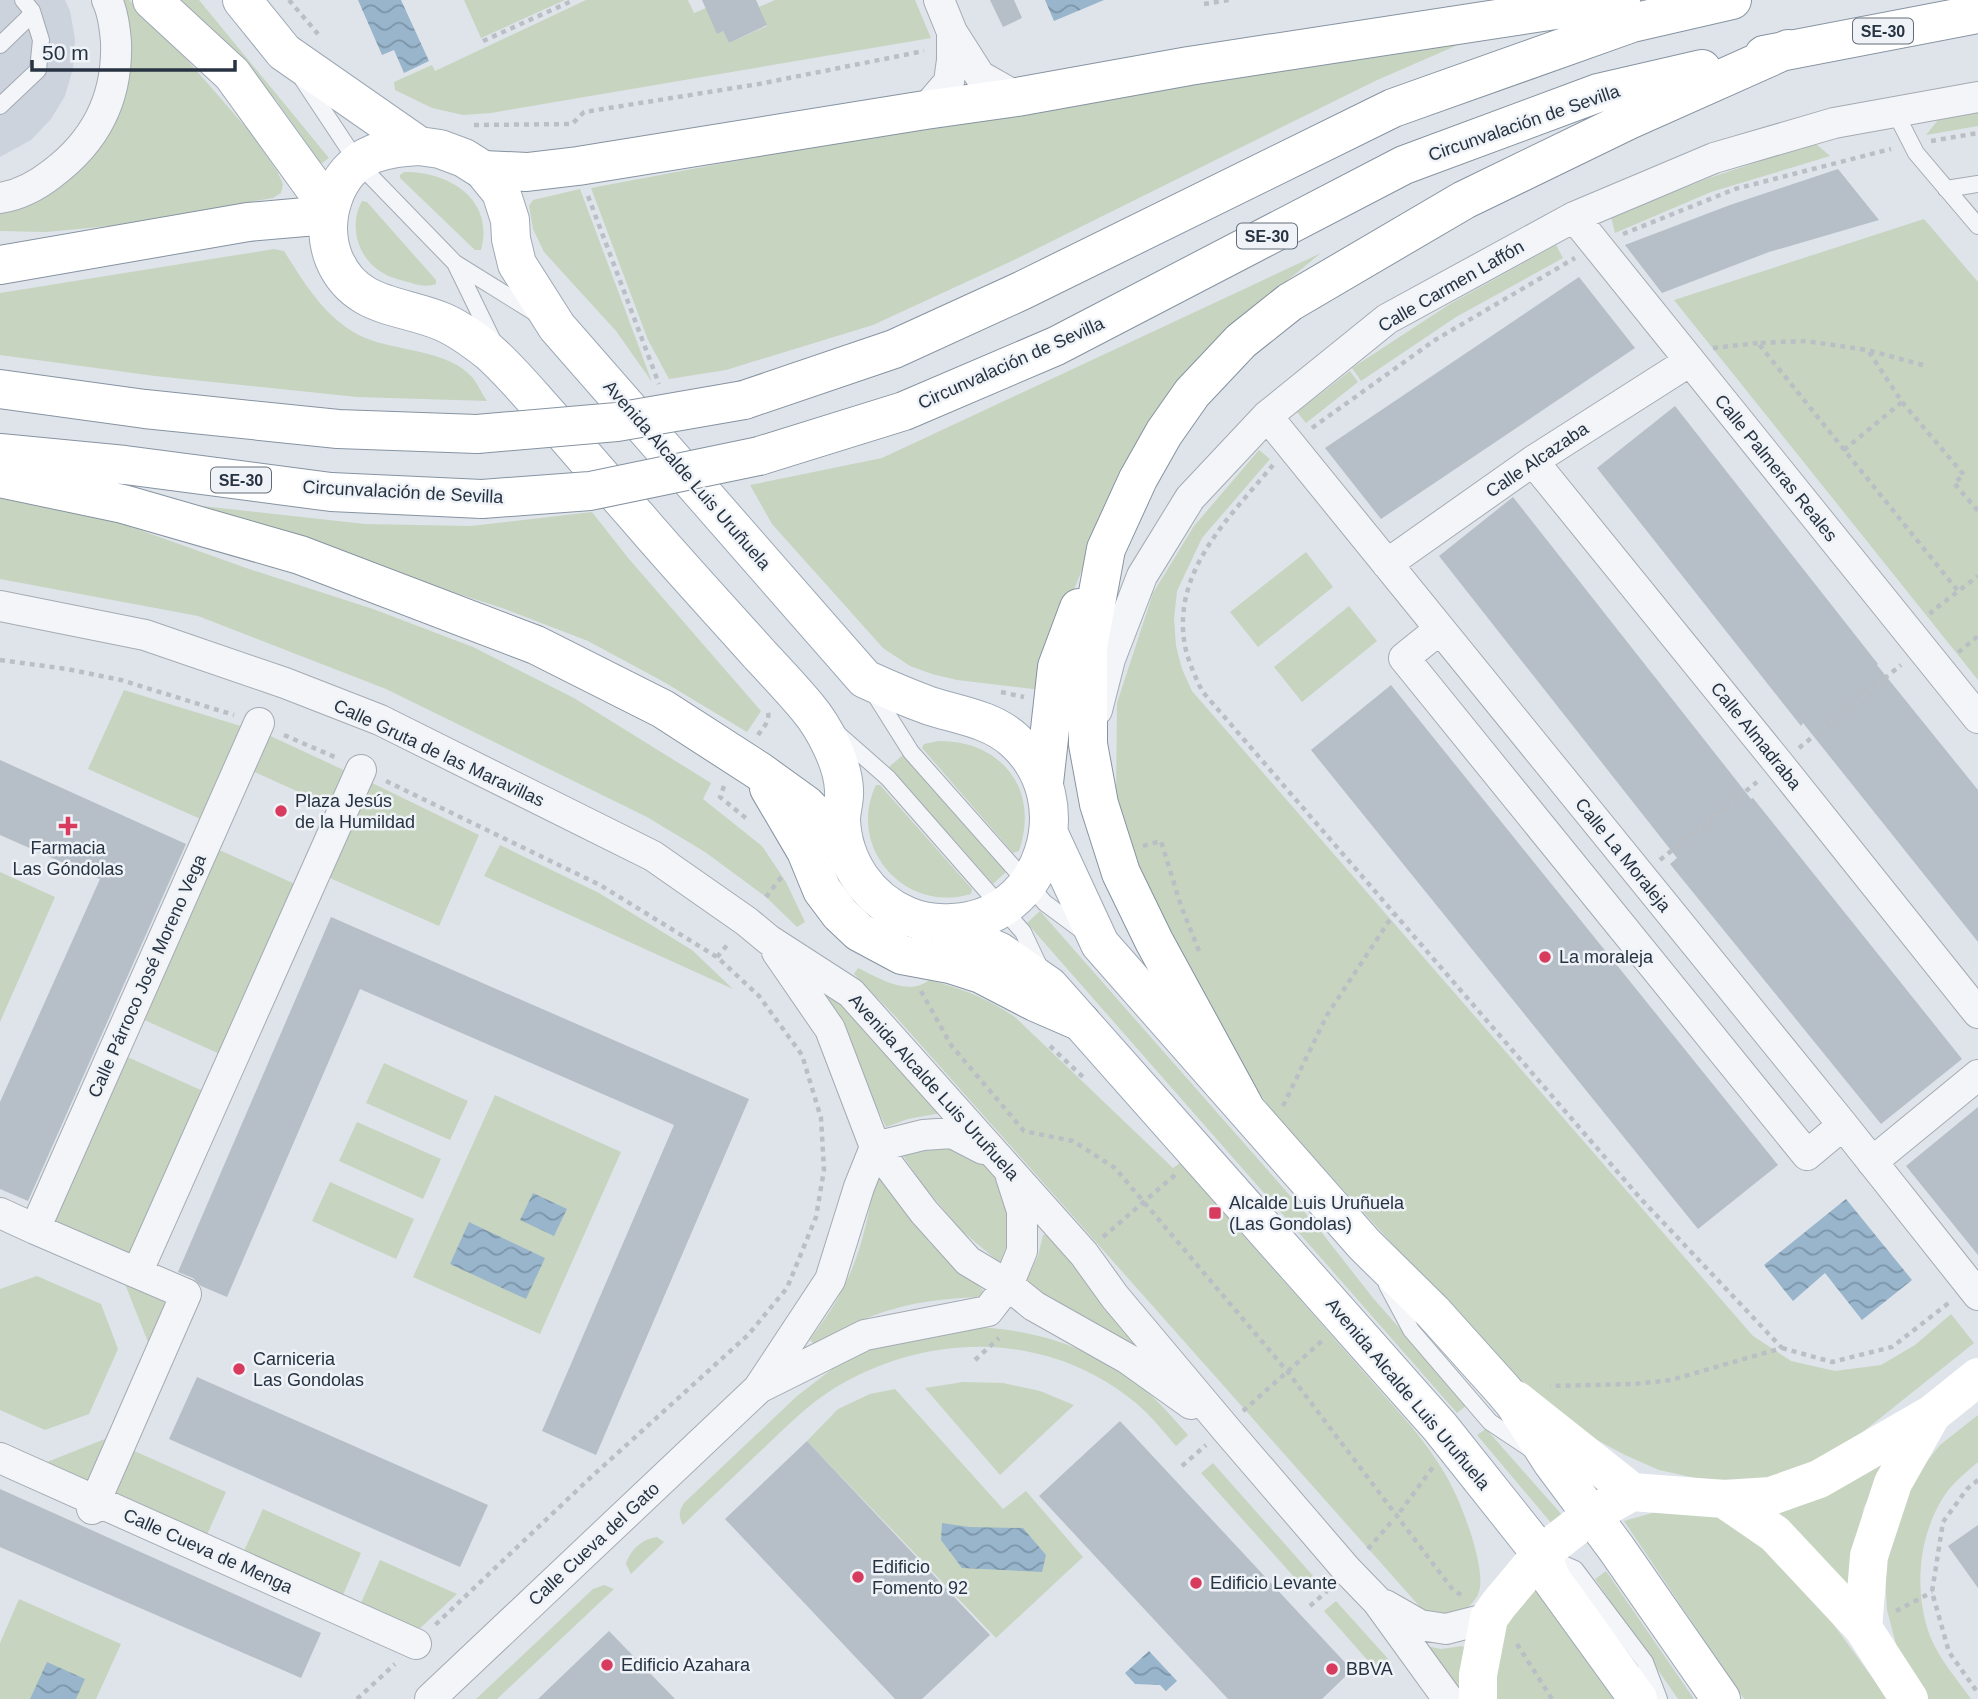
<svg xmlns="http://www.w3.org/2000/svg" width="1978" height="1699" font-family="Helvetica,sans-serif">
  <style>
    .built { fill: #cdd3dc }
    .green { fill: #c7d4c0 }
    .water { fill: url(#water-waves) }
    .building { fill: #b6bec7 }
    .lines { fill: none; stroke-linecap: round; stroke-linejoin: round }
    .lane-casing { stroke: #a4abb4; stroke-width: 18 }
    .street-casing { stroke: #a4abb4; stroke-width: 32 }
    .primary-casing { stroke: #9ea9b6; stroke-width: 40 }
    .highway-casing { stroke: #8693a1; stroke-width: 40 }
    .path { stroke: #babfc5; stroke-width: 4.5; stroke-dasharray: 5 5; stroke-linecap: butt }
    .lane { stroke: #f3f5f8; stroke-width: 16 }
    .street { stroke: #f3f5f8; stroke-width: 30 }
    .secondary { stroke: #fff; stroke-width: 38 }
    .primary { stroke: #fff; stroke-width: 38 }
    .highway { stroke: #fff; stroke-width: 38 }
    .highway-bridge-casing { stroke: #8693a1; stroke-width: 40; stroke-linecap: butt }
    .highway-bridge { stroke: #fff; stroke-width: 38 }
    .poi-dot { fill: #d73c5f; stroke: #eff3f7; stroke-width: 2.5 }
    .labels { text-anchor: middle; stroke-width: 5; stroke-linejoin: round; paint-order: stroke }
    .shield { fill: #eff3f7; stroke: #636d78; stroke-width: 2 }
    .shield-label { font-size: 16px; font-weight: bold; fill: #273342 }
    .street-label { font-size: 18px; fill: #273342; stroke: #eff3f7 }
    .poi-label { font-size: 18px; fill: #273342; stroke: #eff3f7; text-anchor: start }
  </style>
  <defs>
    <pattern id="water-waves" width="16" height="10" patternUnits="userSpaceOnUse" patternTransform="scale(1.75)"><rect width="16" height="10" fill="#98b5cc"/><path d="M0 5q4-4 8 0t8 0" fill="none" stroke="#7c94a7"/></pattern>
  </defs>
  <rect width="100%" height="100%" fill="#dfe4ea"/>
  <path class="built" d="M0 0H65L70 11 75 39 73 68 65 96 51 119 31 140 0 157Z"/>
  <path class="green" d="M119 0H129L148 15 250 132 277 171 283 184 281 193 273 198 110 226 46 232 0 231V213L77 167Z
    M174 0H199L329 158 322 163 320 162 276 100 202 24Z
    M464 0H565L481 38Z
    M586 0H688L694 13 706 8 723 31 729 43 767 26 759 7 775 0H915L931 38 491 113 463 115 432 108 395 90 394 82 432 65 435 71Z
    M1474 38 1375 81 1014 260 873 325 726 370 669 379 648 340 591 188 793 150Z
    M1978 109V126L1926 135 1942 115Z
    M1815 143 1830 156 1711 192 1615 233 1611 217 1709 178Z
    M404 172C448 171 495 199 481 250H475L400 178V175Z
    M580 189 652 382 616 331 544 252 533 229 529 206 533 200Z
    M362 201 367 202 436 280V284C425 288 415 284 404 281 397 279 389 277 383 273 358 259 348 226 362 201Z
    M1924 219 1978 282V680L1674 300Z
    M1556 245 1563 258 1456 317 1361 381 1352 368 1450 304Z
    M274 249 284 251C305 284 326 320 363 337 397 352 448 349 473 378 478 385 482 394 487 401L357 397 155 376 0 355V293Z
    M1321 253 1227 330 1087 557 1055 637 1042 690 957 680 932 674 910 666 883 648 772 524 750 485 882 458Z
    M1350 371 1358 382 1306 423 1297 412Z
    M1259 450 1270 459 1202 538 1177 591 1174 619 1176 646 1182 669 1192 691 1753 1336 1791 1361 1835 1371 1881 1365 1915 1345 1951 1314 1974 1343 1834 1455 1763 1481 1700 1479 1659 1470 1625 1455 1584 1433 1516 1381 1273 1112 1253 1084 1175 946 1129 851 1116 798 1117 703 1153 593 1194 526Z
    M0 498 95 514 249 569 373 609 473 647 574 698 711 783 703 799 762 846 786 882 805 922 797 927 766 897 705 852 647 817 386 689 198 616 0 579Z
    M175 503 365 524 471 526 592 512 629 559 761 711 747 732 664 682 588 641 502 608Z
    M1306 552 1333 587 1258 647 1230 612Z
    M1349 606 1377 641 1302 702 1274 667Z
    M124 690 247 728 205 821 88 769Z
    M266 734 348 772 332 807 250 770Z
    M938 741C1002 740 1040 790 1019 851L1013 853 922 748 924 744Z
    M903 755 1006 872 993 884 889 767Z
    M366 780 479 835 439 926 323 875Z
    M876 785H880L972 889 971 894C905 914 846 847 876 785Z
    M500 845 599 893 692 950 733 989 484 876Z
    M215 848 297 885 222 1055 140 1018Z
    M0 872 55 897 0 1022Z
    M1040 911 1315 1224 1373 1298 1467 1405 1457 1413 1027 923Z
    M858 968C879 978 908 997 929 980 963 989 985 997 1015 1017L1173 1168 1180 1163 1411 1426C1428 1447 1444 1469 1455 1493 1465 1514 1486 1570 1479 1592 1477 1598 1471 1605 1466 1609 1452 1619 1434 1615 1421 1608L896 1017 854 974Z
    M828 990 941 1113 908 1119 886 1127 823 993Z
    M123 1055 205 1092 131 1260 49 1223Z
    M384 1063 468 1101 450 1140 366 1103Z
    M495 1095 621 1152 540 1334 413 1277Z
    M357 1122 441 1159 423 1199 339 1161Z
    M951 1146 979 1158 998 1179 1011 1210 1009 1240 1000 1263 962 1231 923 1185 901 1153Z
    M879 1176 930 1243 983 1290 981 1297C917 1299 870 1310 815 1345L810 1340C820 1325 832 1310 840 1294 860 1258 869 1218 874 1178Z
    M330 1182 414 1219 396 1259 312 1221Z
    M1048 1234 1147 1344 1142 1349 1057 1304 1025 1284 1038 1256 1043 1235Z
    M37 1276 101 1304 118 1349 89 1414 45 1430 0 1410V1289Z
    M123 1279 174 1301 152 1352Z
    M973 1327C1035 1329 1095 1348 1143 1388 1159 1402 1174 1419 1188 1435L1176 1446C1163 1431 1151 1416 1136 1403 1048 1330 928 1331 833 1389 809 1404 788 1425 768 1444 740 1471 711 1498 683 1525 678 1516 679 1511 684 1503L797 1396 840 1363 890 1341Z
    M963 1382 1003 1383 1040 1391 1074 1405 1000 1475 925 1388Z
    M895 1389 1003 1509 1026 1491 1083 1557 996 1638 807 1441 838 1409 870 1394Z
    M1978 1415V1462C1964 1474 1950 1485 1941 1501 1918 1540 1914 1593 1930 1636 1939 1659 1957 1679 1971 1699H1927L1897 1648 1887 1610 1885 1575 1888 1541 1916 1475 1940 1445Z
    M1486 1429 1563 1516 1552 1524 1477 1435Z
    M115 1435 91 1486 42 1464Z
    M1900 1443 1864 1507 1853 1559 1852 1599 1817 1553 1776 1510Z
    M130 1449 226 1492 206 1537 110 1494Z
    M1213 1463 1314 1577 1303 1587 1201 1473Z
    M263 1509 361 1553 342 1597 243 1553Z
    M1666 1509 1716 1514 1766 1541 1820 1606 1888 1699H1744L1624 1521Z
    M657 1537 664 1542 631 1574 626 1564C630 1550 642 1539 657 1537Z
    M380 1560 457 1594 418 1630 360 1605Z
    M1606 1571 1694 1699H1678L1595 1579Z
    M1535 1584 1619 1699H1493L1503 1631Z
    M604 1585 614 1589 497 1699H476L593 1589Z
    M19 1599 121 1644 96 1699H0V1643Z
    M1336 1601 1390 1661 1378 1672 1324 1611Z
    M1426 1646 1441 1649 1462 1646 1465 1648 1460 1689 1454 1688Z"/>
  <path class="water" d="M358 0H401L429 61 404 73 394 50 382 55Z
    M1045 0H1104L1054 21Z
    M533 1193 567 1209 554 1236 520 1220Z
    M1846 1199 1912 1280 1862 1320 1825 1273 1793 1301 1764 1265Z
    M469 1222 545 1258 526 1299 450 1264Z
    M942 1523 969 1527 1023 1528 1046 1555 1042 1572 962 1568 941 1540Z
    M1149 1651 1177 1681 1166 1691 1160 1685 1135 1684 1125 1673Z
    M47 1662 85 1679 76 1699H30Z"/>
  <path class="building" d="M702 0H756L767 25 729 43 723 31 717 34Z
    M990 0H1014L1022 18 1003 27Z
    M1838 169 1879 220 1769 252 1662 293 1625 245 1730 205Z
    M1579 277 1635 348 1381 519 1325 448Z
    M1675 406 1878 664 1877 665 1978 790V942L1803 723 1801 726 1597 468Z
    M1513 497 1751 799 1753 798 1962 1059 1881 1124 1670 864 1677 858 1439 556Z
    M1391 685 1778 1165 1698 1229 1311 750Z
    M0 760 186 844 28 1201 0 1189V1102L100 879 0 835Z
    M331 917 749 1099 596 1455 542 1431 674 1125 360 989 227 1297 201 1286 193 1278 178 1272Z
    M1978 1107V1255L1906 1166Z
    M197 1377 488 1505 460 1567 169 1439Z
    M1120 1421 1352 1670 1322 1699H1228L1039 1496Z
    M807 1441 990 1635 922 1699H895L725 1519Z
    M0 1489 321 1633 301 1678 0 1547Z
    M1978 1525V1588L1948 1546Z
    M609 1631 675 1699H538Z"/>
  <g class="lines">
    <g class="lane-casing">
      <path id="lane" d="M0 45 28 18 32 11
        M303 80 358 163 455 263 537 314
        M0 106 38 70 41 40 32 11 23 0
        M1895 112 1916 153 1978 226
        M1946 189 1978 184
        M455 263 494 343
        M872 690 911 752 1045 903 1084 932
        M838 734 888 778 1023 932 1041 970
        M1387 1285 1411 1330 1490 1422 1529 1448
        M1550 1558 1575 1569 1645 1662 1659 1699"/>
    </g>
    <g class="street-casing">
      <path id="street" d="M939 0 952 32 980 76 1017 97
        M925 110 949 82 952 60V32
        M0 198C19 195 38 185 53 173 97 140 118 97 116 42 115 29 113 12 107 0
        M1574 217 1978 718
        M1267 416 1843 1125 1978 1295
        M1533 461 1779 764 1978 1013
        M1387 564 1533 461 1690 361
        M0 606 145 635 285 683 380 720 653 856 746 921 769 940 851 993 1084 1254 1115 1297 1225 1428 1347 1570 1377 1601 1448 1699
        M1440 629 1404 658 1807 1155 1843 1125
        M1097 710 1110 659 1142 576 1190 498 1267 416 1387 319 1574 217 1714 158 1834 123 1978 97
        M777 952 830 1029 875 1147 924 1212 968 1261 1008 1285 1034 1306 1128 1359 1191 1404
        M1872 1162 1978 1075
        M0 1213 35 1229 259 723
        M35 1229 137 1273
        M761 1387 865 1335 988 1311 1008 1285 1022 1251V1211L1011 1177
        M0 1458 416 1644
        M92 1509 186 1294 137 1273 361 770
        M1385 1605 1420 1625 1446 1629 1489 1618
        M430 1699 758 1389 830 1280 859 1187 875 1147 923 1135 952 1133 983 1149"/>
    </g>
    <g class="primary-casing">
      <path id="primary" d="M152 0 232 74 329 208
        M242 0 284 52 419 146
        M419 146 440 149 464 158 483 170 501 192 510 220 511 239 517 264 557 327 865 679C887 689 908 698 930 706 958 715 991 719 1014 740 1082 800 1045 920 952 923 937 924 921 922 907 916 868 899 843 863 841 820 841 810 845 800 844 790 843 763 824 727 807 707 792 689 776 672 760 655 719 609 677 564 637 517 608 484 579 451 551 418 530 395 511 371 488 351 474 340 459 329 443 322 401 304 355 309 334 259 319 221 334 170 373 154 388 148 403 147 419 146Z
        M1049 834 1100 944 1364 1244 1433 1312 1504 1391 1514 1403 1552 1462 1616 1548 1721 1699
        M939 924 1000 952 1049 986 1440 1427 1541 1554 1552 1580 1638 1699"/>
    </g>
    <g class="highway-casing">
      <path id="highway" d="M1764 55 1978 14
        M483 170 527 172 578 166 925 110 1017 97 1189 66 1621 0
        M0 265 248 222 328 215
        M0 389 145 409 338 429 477 434
        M744 400 894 349 1021 291 1393 108 1632 23 1732 0
        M0 453 125 465 331 492 482 499
        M759 456 904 411 1056 346 1404 165 1598 93 1702 69
        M0 478 123 504 300 555 536 645 663 709 759 771 806 805 844 844
        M1044 783 1057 667 1079 608
        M769 788 806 851 822 890 840 914 859 932 902 955 950 964 981 974 1035 1002 1081 1022
        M1244 1106 1154 941 1121 873 1099 804 1088 744V647L1106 549 1138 479 1164 433 1192 393 1241 341 1290 302 1464 200 1629 120 1788 49"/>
    </g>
    <path class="path" d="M289 0 318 34
      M1204 4 1229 0
      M483 41 574 0
      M474 125 572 124 584 112 759 84 924 51
      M1931 141 1978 133
      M588 196 659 384
      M1623 234 1735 189 1891 149
      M1713 348 1758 343
      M1923 365 1867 350 1806 341 1758 343 1958 591
      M1902 402 1964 475 1954 483 1978 511
      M1312 428 1435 340 1575 258
      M1844 450 1902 402 1869 352
      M1273 465C1230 517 1171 571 1185 646 1188 661 1195 676 1202 691L1641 1199 1782 1348 1671 1380 1635 1384 1550 1386
      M1933 614 1931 612 1978 576
      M1959 649 1960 651 1978 636
      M0 660 67 669 121 680 234 715
      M1001 692 1024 697
      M284 735 337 758
      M758 735C763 728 770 721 768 712
      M1799 748 1901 665
      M386 781 600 885 717 957 759 996 802 1055 821 1118 824 1170 816 1217 787 1288 748 1335 590 1478 434 1626
      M724 786 720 797 747 819
      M1143 846 1161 841 1181 906 1199 951
      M1660 860 1757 782
      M766 897 783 875
      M717 957 729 943
      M921 991 951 1045 1024 1131 1073 1141 1115 1168 1287 1371 1453 1590 1463 1596
      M1050 1046 1084 1078
      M1283 1106 1327 1015 1393 915
      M1103 1237 1176 1174
      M1782 1348 1832 1362 1892 1347 1950 1302
      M975 1360 999 1338
      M1243 1411 1323 1340
      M1182 1466 1206 1445
      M1978 1480 1967 1489 1943 1522 1932 1592 1949 1652 1978 1693
      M1400 1512 1433 1467
      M1368 1549 1393 1520
      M1310 1606 1327 1591
      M1896 1611 1932 1592
      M1517 1644 1552 1699
      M357 1699 395 1664"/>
    <use href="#lane" class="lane"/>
    <use href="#street" class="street"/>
    <path class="secondary" d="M1516 1400 1632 1492
      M1724 1499 1775 1534 1863 1628 1909 1699
      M1863 1628 1869 1556 1893 1483 1931 1416
      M1478 1699V1675L1489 1618 1499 1604 1541 1554 1591 1515 1632 1492 1724 1499 1771 1496 1819 1479 1932 1414 1978 1377"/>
    <use href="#primary" class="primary"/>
    <use href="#highway" class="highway"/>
    <g class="highway-bridge-casing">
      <path id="highway-bridge" d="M477 434 617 422 744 400
        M482 499 590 491 759 456"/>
    </g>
    <use href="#highway-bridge" class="highway-bridge"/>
  </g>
  <g class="poi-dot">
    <circle cx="281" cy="811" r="7"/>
    <path d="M64.5 815.5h7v7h7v7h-7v7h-7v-7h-7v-7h7z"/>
    <circle cx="1545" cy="957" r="7"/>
    <rect x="1208" y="1206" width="14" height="14" rx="3.5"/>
    <circle cx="239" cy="1369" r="7"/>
    <circle cx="858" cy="1577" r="7"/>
    <circle cx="1196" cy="1583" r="7"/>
    <circle cx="607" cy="1665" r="7"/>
    <circle cx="1332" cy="1669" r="7"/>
  </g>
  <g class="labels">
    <g class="shield">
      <rect x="1853" y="18.5" width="60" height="25" rx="5"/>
      <rect x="1237" y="223.5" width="60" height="25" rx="5"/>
      <rect x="211" y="467.5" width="60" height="25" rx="5"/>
    </g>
    <g class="shield-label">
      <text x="1883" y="37">SE-30</text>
      <text x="1267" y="242">SE-30</text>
      <text x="241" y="486">SE-30</text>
    </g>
    <g class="street-label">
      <text transform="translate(1524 123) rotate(-19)" y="6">Circunvalación de Sevilla</text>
      <text transform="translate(1451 286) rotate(-30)" y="6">Calle Carmen Laffón</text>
      <text transform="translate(1011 363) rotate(-24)" y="6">Circunvalación de Sevilla</text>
      <text transform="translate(1537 460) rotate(-34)" y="6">Calle Alcazaba</text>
      <text transform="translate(1776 468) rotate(51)" y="6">Calle Palmeras Reales</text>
      <text transform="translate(687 475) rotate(49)" y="6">Avenida Alcalde Luis Uruñuela</text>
      <text transform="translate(403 492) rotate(3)" y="6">Circunvalación de Sevilla</text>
      <text transform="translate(1756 736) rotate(51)" y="6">Calle Almadraba</text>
      <text transform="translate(439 753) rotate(25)" y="6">Calle Gruta de las Maravillas</text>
      <text transform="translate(1623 855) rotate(51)" y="6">Calle La Moraleja</text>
      <text transform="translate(147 976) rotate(-66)" y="6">Calle Párroco José Moreno Vega</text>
      <text transform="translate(934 1087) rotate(48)" y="6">Avenida Alcalde Luis Uruñuela</text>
      <text transform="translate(1408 1394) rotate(50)" y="6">Avenida Alcalde Luis Uruñuela</text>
      <text transform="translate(594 1544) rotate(-43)" y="6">Calle Cueva del Gato</text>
      <text transform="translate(208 1551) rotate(24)" y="6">Calle Cueva de Menga</text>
    </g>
    <g class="poi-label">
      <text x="295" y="807">Plaza Jesús<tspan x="295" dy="21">de la Humildad</tspan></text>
      <text x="68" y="854" text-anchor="middle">Farmacia<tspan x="68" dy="21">Las Góndolas</tspan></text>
      <text x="1559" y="963">La moraleja</text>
      <text x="1229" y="1209">Alcalde Luis Uruñuela<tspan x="1229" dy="21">(Las Gondolas)</tspan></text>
      <text x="253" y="1365">Carniceria<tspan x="253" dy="21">Las Gondolas</tspan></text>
      <text x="872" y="1573">Edificio<tspan x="872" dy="21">Fomento 92</tspan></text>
      <text x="1210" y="1589">Edificio Levante</text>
      <text x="621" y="1671">Edificio Azahara</text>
      <text x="1346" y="1675">BBVA</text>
    </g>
  </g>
  <path d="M32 60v10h203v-10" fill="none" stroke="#273342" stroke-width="3.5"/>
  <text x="42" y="60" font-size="21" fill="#273342" stroke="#eff3f7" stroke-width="5" paint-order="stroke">50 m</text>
</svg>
